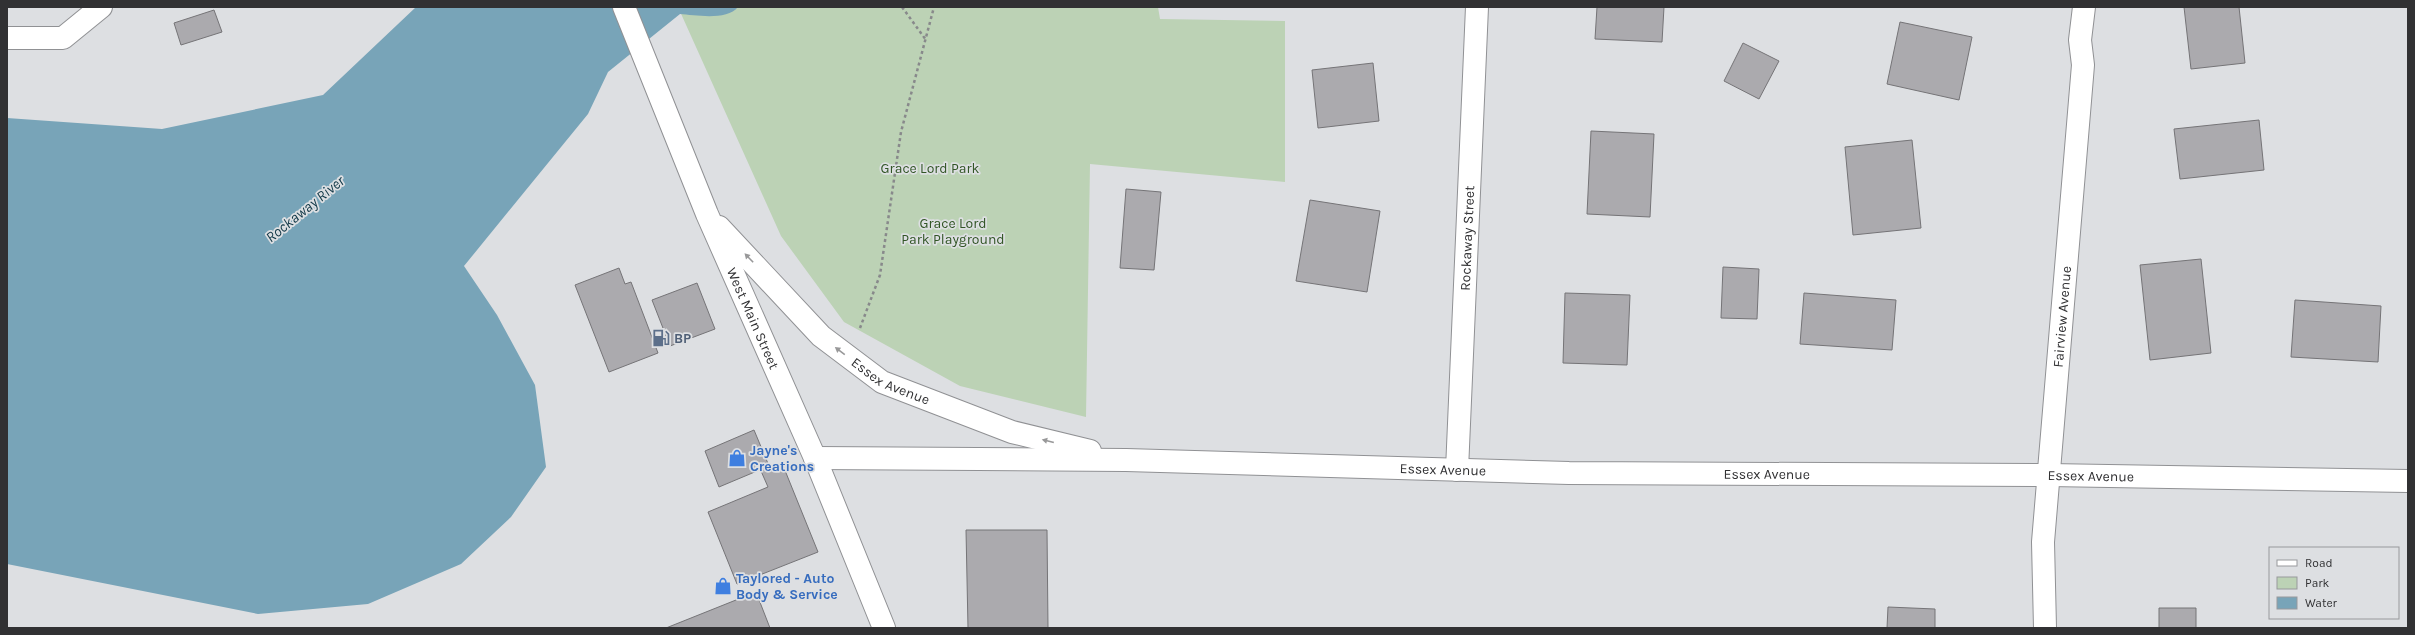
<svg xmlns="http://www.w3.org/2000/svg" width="2415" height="635" font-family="Karla,sans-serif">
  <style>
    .green { fill: #bcd2b5 }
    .water { fill: #78a4b8 }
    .building { fill: #abaaae; stroke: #757477 }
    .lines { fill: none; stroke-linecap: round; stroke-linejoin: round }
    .minor-casing { stroke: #909194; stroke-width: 24 }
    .path { stroke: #88898b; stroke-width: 2.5; stroke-dasharray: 3 3; stroke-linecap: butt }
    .minor { stroke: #fff; stroke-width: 22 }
    .oneway { fill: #989899 }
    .labels { text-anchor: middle; stroke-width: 3.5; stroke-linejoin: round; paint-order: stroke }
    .park-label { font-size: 14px; fill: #315525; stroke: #dddfe2 }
    .street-label { font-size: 14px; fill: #313133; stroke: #dddfe2 }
    .service-label { font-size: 14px; font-weight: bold; fill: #4e5e75; stroke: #dddfe2; text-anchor: start }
    .shop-label { font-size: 14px; font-weight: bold; fill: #366cbe; stroke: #dddfe2; text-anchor: start }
    .water-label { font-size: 15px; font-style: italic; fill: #113847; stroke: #dddfe2 }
  </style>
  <rect width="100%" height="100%" fill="#dddfe2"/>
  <path class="green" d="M678 7H1158L1160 19 1285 21V182L1090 164 1086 417 960 386 844 322 781 236Z"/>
  <path class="water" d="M416 7H738C727 21 695 15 680 14L608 72 588 114 464 266 497 315 535 385 546 467 511 517 461 564 368 604 258 614 7 564V118L162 129 323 95Z"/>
  <path class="building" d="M1597 7H1664L1662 42 1595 39Z
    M2184 7H2239L2245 63 2191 69Z
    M214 10 222 32 181 45 174 23Z
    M1900 22 1972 37 1959 100 1887 84Z
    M1743 43 1779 61 1759 99 1724 81Z
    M1373 63 1379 121 1318 128 1312 70Z
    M2259 120 2264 170 2180 179 2174 129Z
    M1591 131 1654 134 1650 217 1587 214Z
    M1912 140 1921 228 1853 235 1845 147Z
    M1126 189 1161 192 1154 270 1120 268Z
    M1310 200 1380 211 1367 292 1296 281Z
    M2201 259 2211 353 2150 360 2140 265Z
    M1723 267 1759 269 1757 319 1721 318Z
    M619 268 625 284 631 282 658 353 609 372 575 285Z
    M697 283 715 329 670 346 652 300Z
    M1565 293 1630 295 1627 365 1563 363Z
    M1804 293 1896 300 1892 350 1800 344Z
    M2295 300 2381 306 2378 362 2291 357Z
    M754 430 769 466 719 487 705 451Z
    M782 463 818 552 737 584 708 512 768 487 761 471Z
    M966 530H1047L1048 628H968Z
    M756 592 770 628H666Z
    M1888 607 1935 609V628H1887Z
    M2159 608H2196V628H2159Z"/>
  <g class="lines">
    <g class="minor-casing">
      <g id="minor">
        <path id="s1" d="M624 7 707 214 815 458 884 628"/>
        <path d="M7 38H63L101 7"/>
        <path id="s2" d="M719 227 821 336 882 382 1012 432 1090 451"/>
        <path id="s3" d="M815 458 1126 460 1569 473 2049 475 2408 481"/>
        <path id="s4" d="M1457 470 1477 7"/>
        <path id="s5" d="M2045 628 2043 542 2083 65 2080 40 2084 7"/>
      </g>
    </g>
    <path class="path" d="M902 7 926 40
      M860 328 880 275 901 132 934 7"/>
    <use href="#minor" class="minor"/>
  </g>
  <defs><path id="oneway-solid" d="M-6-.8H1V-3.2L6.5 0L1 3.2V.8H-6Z"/></defs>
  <g class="oneway">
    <use href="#oneway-solid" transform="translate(749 258) rotate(-134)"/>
    <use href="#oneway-solid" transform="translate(840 351) rotate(-143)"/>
    <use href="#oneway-solid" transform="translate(1048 441) rotate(-166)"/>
  </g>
  <defs>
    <g id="fuel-bare" transform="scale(1.38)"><path d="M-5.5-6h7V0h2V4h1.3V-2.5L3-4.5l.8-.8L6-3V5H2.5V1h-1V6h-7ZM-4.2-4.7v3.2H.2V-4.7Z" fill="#5c6f8a" stroke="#dddfe2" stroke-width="2.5" paint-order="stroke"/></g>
    <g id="shop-bare" transform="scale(1.38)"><path d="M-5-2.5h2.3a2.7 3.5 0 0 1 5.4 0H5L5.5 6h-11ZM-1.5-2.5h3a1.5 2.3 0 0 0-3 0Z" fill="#3f7fe0" stroke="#dddfe2" stroke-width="2.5" paint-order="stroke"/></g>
  </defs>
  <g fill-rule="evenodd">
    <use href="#fuel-bare" x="661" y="338"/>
    <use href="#shop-bare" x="737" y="458"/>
    <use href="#shop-bare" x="723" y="586"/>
  </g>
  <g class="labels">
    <g class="park-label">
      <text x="930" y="173">Grace Lord Park</text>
      <text x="953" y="228">Grace Lord<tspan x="953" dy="16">Park Playground</tspan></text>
    </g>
    <g class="street-label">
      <text dy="5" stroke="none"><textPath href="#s4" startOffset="232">Rockaway Street</textPath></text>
      <text dy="5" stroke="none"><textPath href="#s5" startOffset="312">Fairview Avenue</textPath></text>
      <text dy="5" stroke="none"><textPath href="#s1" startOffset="337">West Main Street</textPath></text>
      <text dy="5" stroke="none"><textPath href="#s2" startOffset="233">Essex Avenue</textPath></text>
      <text dy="5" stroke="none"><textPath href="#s3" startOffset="628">Essex Avenue</textPath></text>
      <text dy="5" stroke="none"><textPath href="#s3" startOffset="952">Essex Avenue</textPath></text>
      <text dy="5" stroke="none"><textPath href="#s3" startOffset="1276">Essex Avenue</textPath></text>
    </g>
    <g class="service-label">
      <text x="674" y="343">BP</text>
    </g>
    <g class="shop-label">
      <text x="750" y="455">Jayne's<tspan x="750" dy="16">Creations</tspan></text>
      <text x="736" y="583">Taylored - Auto<tspan x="736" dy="16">Body &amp; Service</tspan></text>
    </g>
    <g class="water-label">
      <text transform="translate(305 209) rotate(-39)" y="5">Rockaway River</text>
    </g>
  </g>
  <rect width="2415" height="635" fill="none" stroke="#313133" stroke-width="16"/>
  <rect x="2269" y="547" width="130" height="72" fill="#dddfe2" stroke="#98999c"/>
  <rect x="2277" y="560" width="20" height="6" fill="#ffffff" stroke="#98999c"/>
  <text x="2305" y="567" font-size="12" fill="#313133">Road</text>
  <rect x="2277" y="577" width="20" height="12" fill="#bcd2b5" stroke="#98999c"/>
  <text x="2305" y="587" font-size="12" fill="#313133">Park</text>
  <rect x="2277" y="597" width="20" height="12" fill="#78a4b8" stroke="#98999c"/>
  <text x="2305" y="607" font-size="12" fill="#313133">Water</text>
</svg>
